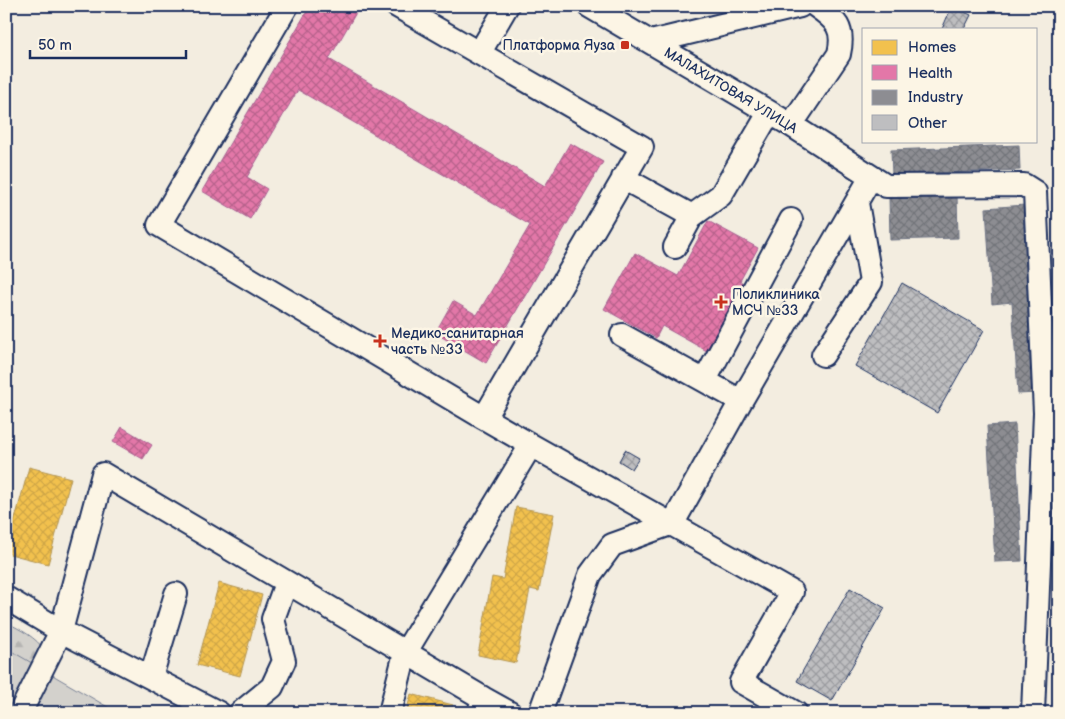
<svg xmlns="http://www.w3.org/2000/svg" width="1065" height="719" font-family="'Balsamiq Sans',sans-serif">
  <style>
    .forest { fill: url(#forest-firs); stroke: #778095 }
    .park { fill: #d3d1cc; stroke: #778095 }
    .homes { fill: url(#homes-cross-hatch); stroke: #b29553 }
    .health { fill: url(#health-cross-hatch); stroke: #a76192 }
    .industry { fill: url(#industry-cross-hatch); stroke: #6b7182 }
    .building { fill: url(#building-cross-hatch); stroke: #1b2f5e }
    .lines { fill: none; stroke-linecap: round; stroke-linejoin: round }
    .minor-casing { stroke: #1b2f5e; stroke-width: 26 }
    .minor { stroke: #fcf5e5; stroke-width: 22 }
    .poi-dot { fill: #c8321e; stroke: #fcf5e5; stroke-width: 2 }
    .labels { text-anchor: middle; stroke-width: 5; stroke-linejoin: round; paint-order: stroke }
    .poi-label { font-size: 14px; fill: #1b2f5e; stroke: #fcf5e5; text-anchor: start }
    .street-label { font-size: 14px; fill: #1b2f5e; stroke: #fcf5e5 }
  </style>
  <defs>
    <pattern id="forest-firs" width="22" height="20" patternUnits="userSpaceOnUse" patternTransform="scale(1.25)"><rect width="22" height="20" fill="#d3d1cc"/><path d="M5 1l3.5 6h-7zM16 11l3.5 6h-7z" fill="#b5b4b2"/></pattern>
    <pattern id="homes-cross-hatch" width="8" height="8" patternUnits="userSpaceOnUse" patternTransform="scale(1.25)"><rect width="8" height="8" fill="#f2c14e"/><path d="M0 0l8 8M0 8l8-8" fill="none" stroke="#cfa646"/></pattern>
    <pattern id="health-cross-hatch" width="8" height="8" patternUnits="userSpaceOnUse" patternTransform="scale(1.25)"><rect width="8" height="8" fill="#e377a8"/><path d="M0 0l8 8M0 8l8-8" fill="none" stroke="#b7628c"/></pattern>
    <pattern id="industry-cross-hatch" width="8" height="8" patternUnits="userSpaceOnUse" patternTransform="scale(1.25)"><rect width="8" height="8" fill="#8d8d92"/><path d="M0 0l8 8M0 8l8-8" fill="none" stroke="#72747a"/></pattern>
    <pattern id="building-cross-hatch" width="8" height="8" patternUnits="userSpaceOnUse" patternTransform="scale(1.25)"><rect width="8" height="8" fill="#bebec0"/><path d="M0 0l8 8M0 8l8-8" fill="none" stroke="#9a9b9f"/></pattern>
  </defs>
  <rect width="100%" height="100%" fill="#f3ede0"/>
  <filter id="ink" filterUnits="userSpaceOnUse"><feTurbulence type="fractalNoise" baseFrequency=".02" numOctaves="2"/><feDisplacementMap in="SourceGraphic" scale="10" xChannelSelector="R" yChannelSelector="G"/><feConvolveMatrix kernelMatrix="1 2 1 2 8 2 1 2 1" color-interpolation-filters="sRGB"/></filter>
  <g filter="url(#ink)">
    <path class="forest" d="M6 622C21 630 36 637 45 651L6 696Z"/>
    <path class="park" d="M6 648 118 713H6Z"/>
    <path class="homes" d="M29 467 71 478 48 564 6 553Z
      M516 507 554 514 539 591 530 589 516 663 478 655 492 577 503 579Z
      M219 583 262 595 240 676 197 665Z
      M411 694 453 705 451 713H406Z"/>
    <path class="health" d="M310 6H349L357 11 329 59 545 186 570 143 603 162 486 363 435 333 453 301 477 315 530 225 298 90 247 177 267 189 250 219 202 191Z
      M708 221 758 248 740 281 751 288 714 355 662 326 656 338 604 309 635 253 678 276Z
      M122 427 152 445 143 459 113 442Z"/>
    <path class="industry" d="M1019 145 1020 170 892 175 891 150Z
      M957 195 958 238 890 240 889 197Z
      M1025 205 1038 393 1018 394 1012 302 992 304 986 208Z
      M1015 424 1022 561 995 562 987 426Z"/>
    <path class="building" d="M952 6 971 15 964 29H942Z
      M902 283 984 330 937 413 855 366Z
      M625 450 639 458 632 469 619 461Z
      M850 588 885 608 832 701 797 681Z"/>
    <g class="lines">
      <g class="minor-casing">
        <path id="minor" d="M287 6 159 225 484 418 642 147 397 6
          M589 6 791 125 886 186 1024 185 1035 192 1045 413 1033 713
          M651 42 800 6
          M480 52 507 6
          M791 125 839 54C845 28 836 20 816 6
          M623 178 692 216
          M675 247 692 216 721 195 769 113
          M622 335 741 401
          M823 355 871 282 857 203
          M705 380 791 220
          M484 418 531 445
          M6 598 61 631 219 713
          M151 677 176 594
          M483 698 510 713
          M20 713 61 631 103 474 483 698 479 713
          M240 713 272 687 284 661 273 619 286 583
          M390 713 405 653 531 445 792 592 741 682 796 713
          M540 713 590 575 612 545 673 523 741 401 871 177"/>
      </g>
      <use href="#minor" class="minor"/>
    </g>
  </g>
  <g class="poi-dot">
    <rect x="620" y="40" width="10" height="10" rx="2.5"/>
    <path d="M718.5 294.5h5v5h5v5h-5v5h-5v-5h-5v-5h5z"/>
    <path d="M377.5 333.5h5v5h5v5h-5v5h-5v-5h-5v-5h5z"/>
  </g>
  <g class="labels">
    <g class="poi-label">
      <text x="615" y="50" text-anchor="end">Платформа Яуза</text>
      <text x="732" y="299">Поликлиника<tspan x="732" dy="16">МСЧ №33</tspan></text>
      <text x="391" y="338">Медико-санитарная<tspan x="391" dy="16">часть №33</tspan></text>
    </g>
    <g class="street-label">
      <text transform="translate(731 90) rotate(31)" y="5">МАЛАХИТОВАЯ УЛИЦА</text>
    </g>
  </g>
  <rect width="1065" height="719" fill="none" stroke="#fcf5e5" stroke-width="25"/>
  <rect x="12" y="12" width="1040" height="694" fill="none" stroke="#1b2f5e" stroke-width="2" filter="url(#ink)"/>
  <rect x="862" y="28" width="175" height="115" fill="#fcf5e5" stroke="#a2a6af"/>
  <rect x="872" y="40" width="25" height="15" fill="#f2c14e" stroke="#a2a6af"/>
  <text x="908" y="52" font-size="15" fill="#1b2f5e">Homes</text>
  <rect x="872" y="65" width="25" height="15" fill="#e377a8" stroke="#a2a6af"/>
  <text x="908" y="78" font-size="15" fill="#1b2f5e">Health</text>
  <rect x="872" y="90" width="25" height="15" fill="#8d8d92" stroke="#a2a6af"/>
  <text x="908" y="102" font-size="15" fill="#1b2f5e">Industry</text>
  <rect x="872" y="115" width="25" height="15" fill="#bebec0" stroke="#a2a6af"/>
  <text x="908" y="128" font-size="15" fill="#1b2f5e">Other</text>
  <path d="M30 50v8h156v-8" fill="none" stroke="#1b2f5e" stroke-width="2.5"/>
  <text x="38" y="50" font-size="15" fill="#1b2f5e" stroke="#fcf5e5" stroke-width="4" paint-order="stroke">50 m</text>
</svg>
